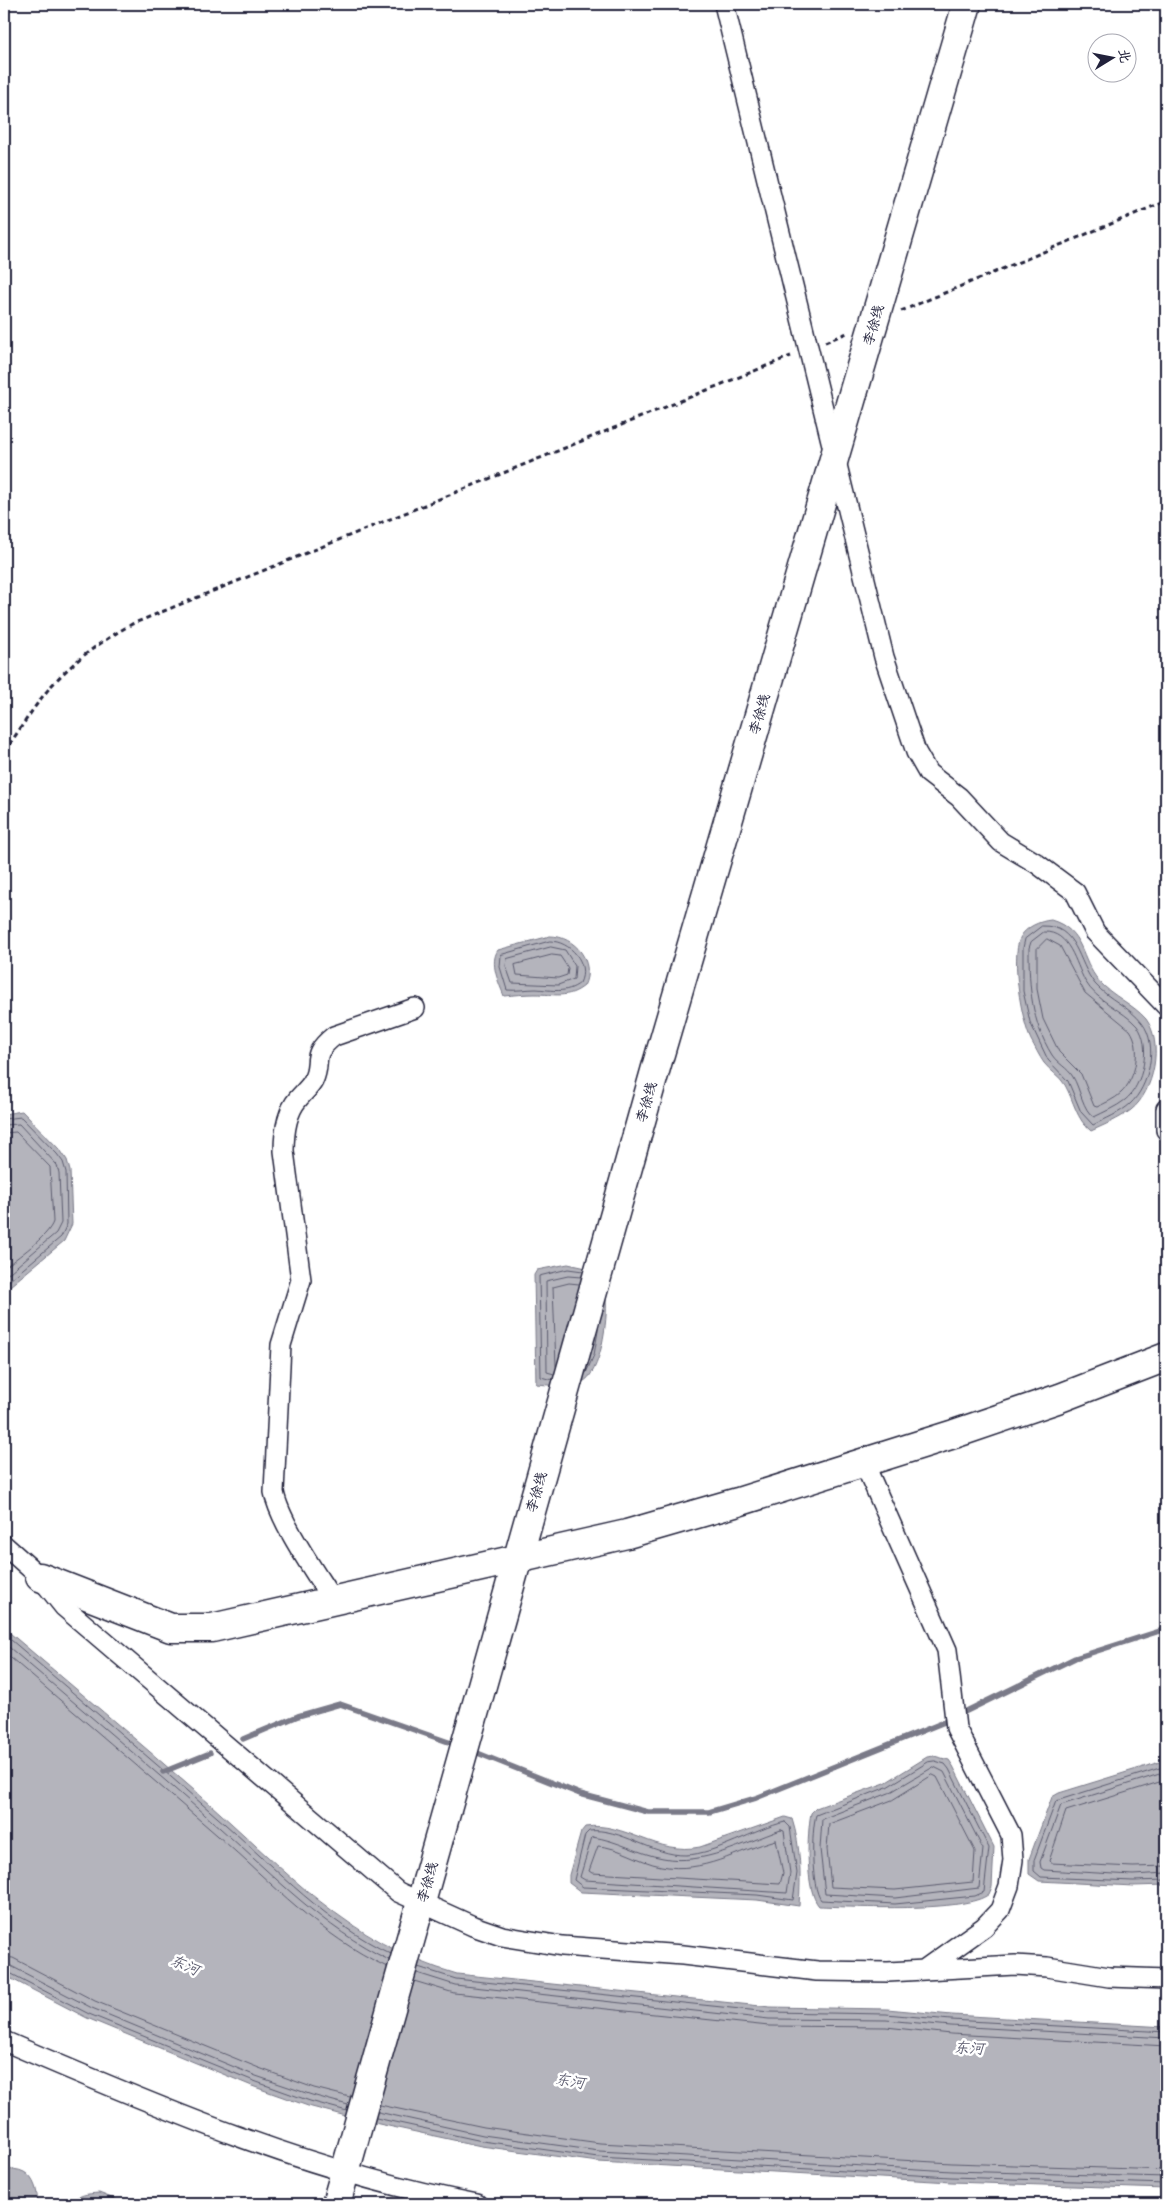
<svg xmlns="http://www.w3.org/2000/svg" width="1170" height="2208" font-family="'Playpen Sans','LXGW WenKai TC',sans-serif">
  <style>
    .water { fill: #b4b4bc; stroke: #7a7a88 }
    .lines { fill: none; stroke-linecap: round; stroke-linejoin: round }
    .shore { stroke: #5c5c6f; stroke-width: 1 }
    .stream { stroke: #7a7a88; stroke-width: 5.5 }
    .street-casing { stroke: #22223b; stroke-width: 22 }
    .secondary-casing { stroke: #22223b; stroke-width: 31 }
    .path { stroke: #22223b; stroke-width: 3; stroke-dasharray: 5 4; stroke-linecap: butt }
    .street { stroke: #fff; stroke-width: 19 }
    .secondary { stroke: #fff; stroke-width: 28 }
    .labels { text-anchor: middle; stroke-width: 5; stroke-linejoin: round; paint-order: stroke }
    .street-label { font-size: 14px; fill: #22223b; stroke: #fff }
    .water-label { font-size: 15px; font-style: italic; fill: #5c5c6f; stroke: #fff }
  </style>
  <rect width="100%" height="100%" fill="#fff"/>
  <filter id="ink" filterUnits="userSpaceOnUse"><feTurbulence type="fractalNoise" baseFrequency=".02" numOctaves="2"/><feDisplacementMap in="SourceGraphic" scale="10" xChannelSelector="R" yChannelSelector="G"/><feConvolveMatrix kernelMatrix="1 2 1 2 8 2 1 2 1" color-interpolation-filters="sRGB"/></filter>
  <g filter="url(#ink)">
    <path class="water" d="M1051 920C1085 930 1080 959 1099 981 1112 996 1133 1004 1146 1019 1164 1043 1154 1092 1131 1110 1119 1119 1104 1125 1091 1131 1076 1119 1074 1101 1065 1085 1060 1076 1050 1071 1044 1063 1039 1056 1035 1047 1031 1040 1021 1019 1011 959 1020 938 1025 927 1040 921 1051 920Z
      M550 936C575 936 596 962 584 986 568 999 554 994 535 994 525 994 514 995 504 996 499 983 489 963 498 950Z
      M22 1111 61 1151 67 1160 70 1171 72 1224 64 1241 4 1291V1114Z
      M568 1264 591 1269C597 1278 605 1288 606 1300 608 1318 601 1375 582 1382 569 1388 550 1385 536 1384L534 1275 537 1270Z
      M4 1628C70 1684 137 1740 202 1797 284 1869 348 1943 457 1974L770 2007 887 2009 952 2015 1166 2027V2189L951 2182 598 2162 481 2146 365 2121 308 2106 252 2086 87 2018 4 1975Z
      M934 1756 949 1760 953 1766 994 1847 992 1887 989 1894C967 1913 851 1907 819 1906 805 1891 807 1833 811 1813L816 1808 885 1783 927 1757Z
      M1166 1760V1885L1133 1886 1039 1881 1029 1874V1859L1052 1797 1059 1793Z
      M785 1817 792 1819C801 1847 801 1876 799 1906L757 1900 581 1892 569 1883V1875L581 1832 585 1827C625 1821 657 1856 700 1847Z
      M4 2168C10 2169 19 2169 24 2172 34 2177 39 2194 37 2204H4Z
      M99 2193 127 2204H71C78 2194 87 2194 99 2193Z"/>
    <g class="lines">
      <path class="shore" d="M1042 926C1078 925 1077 962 1095 984 1108 999 1130 1007 1142 1023 1159 1045 1149 1087 1130 1104 1120 1113 1105 1119 1093 1125L1081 1112 1068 1081 1048 1060 1030 1022 1023 991V948L1025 939Z
        M1044 932C1070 931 1075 963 1085 981 1097 1002 1122 1009 1137 1026 1152 1045 1143 1086 1125 1100 1116 1107 1104 1112 1094 1117 1083 1111 1080 1088 1073 1077 1068 1068 1058 1064 1052 1055 1031 1021 1029 987 1029 948L1031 942Z
        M1047 939 1060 946 1085 993 1130 1030C1142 1047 1136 1079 1121 1093 1115 1099 1105 1103 1097 1107L1094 1106 1081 1074 1059 1052 1043 1019 1037 989V949Z
        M550 941C570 941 590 963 580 983 566 994 552 990 536 989 527 989 517 991 507 990L500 967 501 955Z
        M551 947 565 950 575 966 574 979 558 985 512 983 506 966 507 959Z
        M552 955 560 956 568 968 567 975 558 978 517 975 515 965Z
        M4 1119 21 1117 57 1154 63 1162 66 1172 67 1224 61 1237 4 1285
        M4 1125 19 1124 57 1165 59 1173 61 1223 56 1233 4 1277
        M4 1133 16 1132 50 1167 53 1222C48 1237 16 1258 4 1268
        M556 1366 553 1287 569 1283 579 1284
        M586 1373 594 1355 599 1325
        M554 1374 547 1372 546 1281 568 1276 581 1277
        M552 1380 541 1377 539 1276 568 1269 583 1271
        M4 1634C78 1697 152 1760 225 1824 278 1871 326 1923 391 1954
        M4 1643C76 1704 148 1765 220 1828 274 1876 323 1928 389 1960
        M4 1652C75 1713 147 1774 217 1835 273 1884 319 1935 387 1967
        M935 1761 945 1764 949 1769 989 1848 984 1892 975 1896 895 1904 821 1900C811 1887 811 1832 816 1815L887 1787 928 1762Z
        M1166 1766 1056 1801 1034 1860V1871L1041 1877 1133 1881 1166 1880
        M934 1767 944 1772 983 1849 979 1888 895 1898 825 1894 820 1849 822 1819 889 1793Z
        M1166 1772 1061 1805 1040 1862 1041 1868 1044 1870 1133 1875 1166 1873
        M933 1775 937 1777 975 1851 973 1882 895 1890 831 1887 827 1849 829 1824 892 1800Z
        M1166 1780 1066 1811 1049 1861 1051 1863 1133 1867 1166 1866
        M785 1822 790 1827 797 1873 793 1900 757 1895 583 1887 574 1880 585 1835 589 1831C620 1827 653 1856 686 1855 716 1854 755 1829 785 1822Z
        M781 1830 784 1831 790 1873 787 1893 585 1880 580 1877 592 1837C617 1840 638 1854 663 1858 703 1866 743 1843 781 1830Z
        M776 1840 783 1873 780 1884 592 1873 589 1871 598 1846C619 1847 639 1862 661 1866 704 1874 736 1851 776 1840Z
        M4 1957 13 1958 95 2001 259 2068 314 2088 350 2097
        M4 1964 11 1966 92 2008 256 2076 312 2095 348 2105
        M418 1967 456 1979 769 2012 886 2014 951 2020 1166 2032
        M4 1970 89 2014 254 2081 310 2101 347 2111
        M417 1973 455 1985 769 2019 886 2020 951 2026 1166 2038
        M414 1981 454 1993 769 2026 886 2027 951 2034 1166 2046
        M380 2105 484 2127 600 2143 952 2163 1166 2170
        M378 2112 483 2135 599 2151 952 2171 1166 2177
        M376 2118 482 2141 598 2157 951 2177 1166 2184"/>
      <path class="stream" d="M243 1739 298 1716 340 1704 457 1745
        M470 1750 580 1794 648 1812H709L756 1798 942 1723 1075 1658 1166 1629
        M163 1772 210 1753"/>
      <g class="street-casing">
        <path id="street" d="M724 4 884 657 916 752 928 773 959 797 1001 842 1036 863 1075 892 1095 932 1166 1006
          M1166 1109V1130
          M864 1463 947 1650 956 1728 1011 1835 1013 1860 1009 1886 1000 1910 984 1927 925 1969
          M4 1545 40 1577 64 1607 398 1892 473 1926 502 1936 562 1946 683 1955 817 1971 888 1972 1015 1965 1047 1967 1109 1977 1166 1979
          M333 1601C317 1575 279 1521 274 1492L281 1345 301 1280 284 1151C284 1133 286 1113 298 1099 303 1093 310 1087 313 1081 323 1060 308 1057 334 1036L415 1008
          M4 2041C157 2107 312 2173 477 2204"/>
      </g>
      <g class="secondary-casing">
        <path id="secondary" d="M40 1577 171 1628H212L627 1534 738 1502 954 1434 1060 1398 1166 1357
          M336 2204 657 1064 967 4"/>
      </g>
      <path class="path" d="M901 311 1166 201
        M825 342 847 333
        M4 752C20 730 35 704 53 684 76 659 103 640 132 624L791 356"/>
      <use href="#street" class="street"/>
      <use href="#secondary" class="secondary"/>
    </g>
  </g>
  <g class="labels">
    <g class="street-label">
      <text transform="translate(873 325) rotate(-74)" y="5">李徐线</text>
      <text transform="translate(759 714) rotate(-74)" y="5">李徐线</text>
      <text transform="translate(646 1102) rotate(-74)" y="5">李徐线</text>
      <text transform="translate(536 1492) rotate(-74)" y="5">李徐线</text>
      <text transform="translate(427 1882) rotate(-74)" y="5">李徐线</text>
    </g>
    <g class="water-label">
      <text transform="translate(185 1965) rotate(24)" y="5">东河</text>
      <text transform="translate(969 2048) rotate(3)" y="5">东河</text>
      <text transform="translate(570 2081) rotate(9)" y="5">东河</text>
    </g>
  </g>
  <rect width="1170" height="2208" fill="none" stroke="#fff" stroke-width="20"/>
  <rect x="10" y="10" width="1150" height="2188" fill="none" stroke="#22223b" stroke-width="2" filter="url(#ink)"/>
  <g transform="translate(1112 58) rotate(80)"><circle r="24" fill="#ffffff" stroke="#a7a7b1"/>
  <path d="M0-4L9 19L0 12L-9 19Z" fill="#22223b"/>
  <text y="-8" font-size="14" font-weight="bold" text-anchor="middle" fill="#22223b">北</text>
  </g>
</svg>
